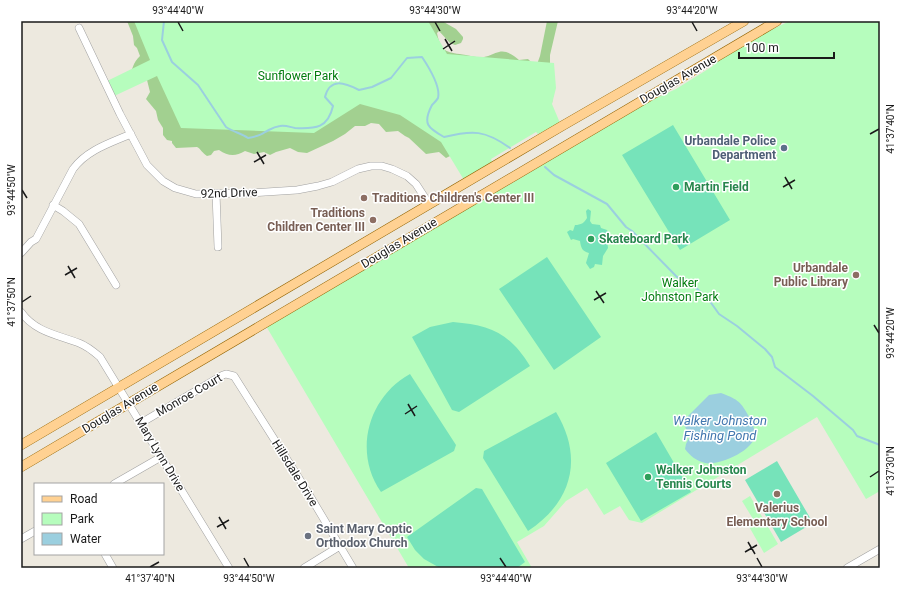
<svg xmlns="http://www.w3.org/2000/svg" width="901" height="589" font-family="Roboto,sans-serif">
  <style>
    .forest { fill: #a2d090 }
    .park { fill: #b6fdbd }
    .pitch { fill: #76e3ba }
    .water { fill: #9bcfdf }
    .lines { fill: none; stroke-linecap: round; stroke-linejoin: round }
    .stream { stroke: #9bcfdf; stroke-width: 2 }
    .minor-casing { stroke: #a1a1a1; stroke-width: 8 }
    .major-casing { stroke: #916300; stroke-width: 10 }
    .minor { stroke: #fff; stroke-width: 7 }
    .major { stroke: #ffd192; stroke-width: 9 }
    .ticks { fill: none; stroke: #1a1a1a; stroke-width: 1.5 }
    .service-dot { fill: #5c6f8a; stroke: #fff; stroke-width: 1.5 }
    .leisure-dot { fill: #2e9e5b; stroke: #fff; stroke-width: 1.5 }
    .education-dot { fill: #8d6e63; stroke: #fff; stroke-width: 1.5 }
    .worship-dot { fill: #6b7280; stroke: #fff; stroke-width: 1.5 }
    .labels { text-anchor: middle; stroke-width: 3; stroke-linejoin: round; paint-order: stroke }
    .park-label { font-size: 12px; fill: #047d10; stroke: #fff }
    .street-label { font-size: 12px; fill: #1a1a1a; stroke: #fff }
    .service-label { font-size: 12px; font-weight: bold; fill: #4e5e75; stroke: #fff; text-anchor: end }
    .leisure-label { font-size: 12px; font-weight: bold; fill: #27864d; stroke: #fff; text-anchor: start }
    .education-label { font-size: 12px; font-weight: bold; fill: #785e54; stroke: #fff; text-anchor: end }
    .worship-label { font-size: 12px; font-weight: bold; fill: #5b616d; stroke: #fff; text-anchor: start }
    .water-label { font-size: 13px; font-style: italic; fill: #4277af; stroke: #fff }
    .neatline { fill: none; stroke: #1a1a1a; stroke-width: 1.5 }
    .ticks-label { font-size: 10px; text-anchor: middle; fill: #1a1a1a }
  </style>
  <rect width="100%" height="100%" fill="#ede9df"/>
  <path class="forest" d="M127 21H442L456 29 463 37V39L461 43 455 45 450 43 439 31 437 33C441 54 448 52 466 55 472 56 477 58 484 57 490 56 494 53 499 52 506 50 514 55 519 60L528 59 536 67 540 56 547 21H558L550 55V66L554 92 552 103 548 108 446 158 439 152 426 154 409 138 405 136 398 131 386 132 379 124 371 123 365 126H355L345 134 333 141 307 153 298 152 290 148 276 152 270 155 264 152 254 154 245 151C235 157 228 156 219 150L214 151 211 155 207 156C202 153 201 149 197 147L176 148 172 143V141L167 140 163 135V128L158 120 156 111 146 99 150 92 147 80 130 77C132 69 133 63 140 56L137 48 134 45 133 36Z"/>
  <path class="park" d="M134 21H428L447 54 554 63 556 88 552 104 560 123 538 134 536 132 491 159 492 162 464 180 441 142 400 115 360 104 314 133 181 128 157 76 112 97 105 82 150 60Z
    M790 21H880V491L866 499 817 417 642 523 629 520 620 506 604 515 587 488 566 501 544 526 517 542 532 568H409L266 326 493 192 507 186 643 104 676 89 713 66 714 63 760 35Z
    M750 496 778 544 764 553 747 523 753 519 742 501Z"/>
  <path class="pitch" d="M673 125 730 220 680 250 622 155Z
    M588 209 591 211 590 221 592 224 600 225 601 228 607 230 610 237 607 240 608 248 603 256 602 265 595 264 594 267 590 269 586 263 589 253C582 251 581 248 580 241L573 239 571 240 567 232 570 230 573 231 575 225C581 225 584 223 587 218L586 211Z
    M547 257 601 337 554 370 499 289Z
    M453 322C490 325 510 333 530 366L459 412 452 410 412 337 430 327Z
    M410 374 456 445 454 451 381 492C353 452 368 397 410 374Z
    M556 412C584 458 572 502 528 531L483 458 484 451Z
    M656 432 691 492 641 521 606 463Z
    M777 461 813 523 781 542 745 480Z
    M476 488 482 489 525 562 517 568H440L424 559 415 550 407 537Z"/>
  <path class="water" d="M721 393C736 399 740 400 748 415 751 421 755 428 755 435 754 451 718 466 705 463 697 461 690 456 685 449L686 444 690 436 683 423V421L709 395Z"/>
  <g class="lines">
    <path class="stream" d="M164 21 162 40 172 62 198 85 226 127C233 132 241 133 248 138 254 137 260 136 265 132 271 129 273 127 280 126 285 125 290 127 295 128 316 129 328 128 333 106L325 97C330 77 345 83 359 90L372 87 391 78 407 58 422 57C428 66 441 86 438 98 437 100 434 103 432 105 422 124 428 128 444 137 473 130 485 130 510 148
      M545 167 554 175 607 204 626 227 632 231 677 277 686 280 694 286 709 300 719 314 737 326 765 349 772 357 775 367 813 396 853 430 857 436 880 445"/>
    <g class="minor-casing">
      <path id="minor" d="M79 28 120 114 147 165 163 181 175 188 196 194 251 193 297 190 318 186 332 182 358 169 371 166H382L392 169 407 176 416 184 429 204
        M216 193 218 247
        M53 205 63 211 79 224 116 285
        M21 253 31 242 36 239 73 169C87 150 110 143 131 134
        M21 312C35 332 58 335 79 343 87 346 93 351 100 357L229 568
        M141 423 223 375 226 374 234 376 307 491 353 568
        M114 484 161 457
        M21 539 35 531
        M105 554 113 568
        M304 568 340 546
        M847 568 880 549"/>
    </g>
    <g class="major-casing">
      <path id="major" d="M21 445 562 126 744 21
        M21 467 777 21"/>
    </g>
    <use href="#minor" class="minor"/>
    <use href="#major" class="major"/>
  </g>
  <path class="ticks" d="M178 22 183 31M435 22 440 31M692 22 697 31M445 39 452 51M443 49 455 41M870 134 879 129M257 152 264 164M254 162 266 155M785 177 792 189M783 187 795 180M22 190 27 198M68 266 75 278M65 275 77 268M596 291 604 303M594 300 606 293M22 302 31 296M874 325 879 333M408 404 415 416M405 414 417 406M870 477 879 471M219 517 226 529M217 527 229 520M748 542 755 554M745 552 757 545M244 558 249 567M500 558 506 567M757 558 762 567M150 567 159 562"/>
  <circle class="service-dot" cx="784" cy="148" r="4"/>
  <g class="leisure-dot">
    <circle cx="676" cy="187" r="4"/>
    <circle cx="591" cy="239" r="4"/>
    <circle cx="648" cy="477" r="4"/>
  </g>
  <g class="education-dot">
    <circle cx="364" cy="198" r="4"/>
    <circle cx="373" cy="220" r="4"/>
    <circle cx="856" cy="275" r="4"/>
    <circle cx="777" cy="494" r="4"/>
  </g>
  <circle class="worship-dot" cx="308" cy="536" r="4"/>
  <g class="labels">
    <g class="park-label">
      <text x="298" y="80">Sunflower Park</text>
      <text x="680" y="287">Walker<tspan x="680" dy="14">Johnston Park</tspan></text>
    </g>
    <g class="street-label">
      <text transform="translate(678 79) rotate(-30)" y="4">Douglas Avenue</text>
      <text transform="translate(229 193) rotate(-2)" y="4">92nd Drive</text>
      <text transform="translate(399 243) rotate(-31)" y="4">Douglas Avenue</text>
      <text transform="translate(189 395) rotate(-30)" y="4">Monroe Court</text>
      <text transform="translate(120 408) rotate(-31)" y="4">Douglas Avenue</text>
      <text transform="translate(160 454) rotate(59)" y="4">Mary Lynn Drive</text>
      <text transform="translate(295 473) rotate(58)" y="4">Hillsdale Drive</text>
    </g>
    <g class="service-label">
      <text x="776" y="145">Urbandale Police<tspan x="776" dy="14">Department</tspan></text>
    </g>
    <g class="leisure-label">
      <text x="684" y="191">Martin Field</text>
      <text x="599" y="243">Skateboard Park</text>
      <text x="656" y="474">Walker Johnston<tspan x="656" dy="14">Tennis Courts</tspan></text>
    </g>
    <g class="education-label">
      <text x="372" y="202" text-anchor="start">Traditions Children's Center III</text>
      <text x="365" y="217">Traditions<tspan x="365" dy="14">Children Center III</tspan></text>
      <text x="848" y="272">Urbandale<tspan x="848" dy="14">Public Library</tspan></text>
      <text x="777" y="512" text-anchor="middle">Valerius<tspan x="777" dy="14">Elementary School</tspan></text>
    </g>
    <g class="worship-label">
      <text x="316" y="533">Saint Mary Coptic<tspan x="316" dy="14">Orthodox Church</tspan></text>
    </g>
    <g class="water-label">
      <text x="720" y="425">Walker Johnston<tspan x="720" dy="15">Fishing Pond</tspan></text>
    </g>
  </g>
  <rect width="901" height="589" fill="none" stroke="#ffffff" stroke-width="44"/>
  <rect x="34" y="483" width="130" height="72" fill="#ffffff" stroke="#a3a3a3"/>
  <rect x="42" y="496" width="20" height="6" fill="#ffd192" stroke="#a3a3a3"/>
  <text x="70" y="503" font-size="12" fill="#1a1a1a">Road</text>
  <rect x="42" y="513" width="20" height="12" fill="#b6fdbd" stroke="#a3a3a3"/>
  <text x="70" y="523" font-size="12" fill="#1a1a1a">Park</text>
  <rect x="42" y="533" width="20" height="12" fill="#9bcfdf" stroke="#a3a3a3"/>
  <text x="70" y="543" font-size="12" fill="#1a1a1a">Water</text>
  <path d="M739 52v6h95v-6" fill="none" stroke="#1a1a1a" stroke-width="2"/>
  <text x="745" y="52" font-size="12" fill="#1a1a1a" stroke="#ffffff" stroke-width="3" paint-order="stroke">100 m</text>
  <rect x="22" y="22" width="857" height="545" class="neatline"/>
  <g class="ticks-label">
    <text x="178" y="14">93°44'40"W</text>
    <text x="435" y="14">93°44'30"W</text>
    <text x="692" y="14">93°44'20"W</text>
    <text transform="translate(890 129) rotate(-90)" y="4">41°37'40"N</text>
    <text transform="translate(11 190) rotate(-90)" y="4">93°44'50"W</text>
    <text transform="translate(11 302) rotate(-90)" y="4">41°37'50"N</text>
    <text transform="translate(890 333) rotate(-90)" y="4">93°44'20"W</text>
    <text transform="translate(890 471) rotate(-90)" y="4">41°37'30"N</text>
    <text x="150" y="582">41°37'40"N</text>
    <text x="249" y="582">93°44'50"W</text>
    <text x="506" y="582">93°44'40"W</text>
    <text x="762" y="582">93°44'30"W</text>
  </g>
</svg>
